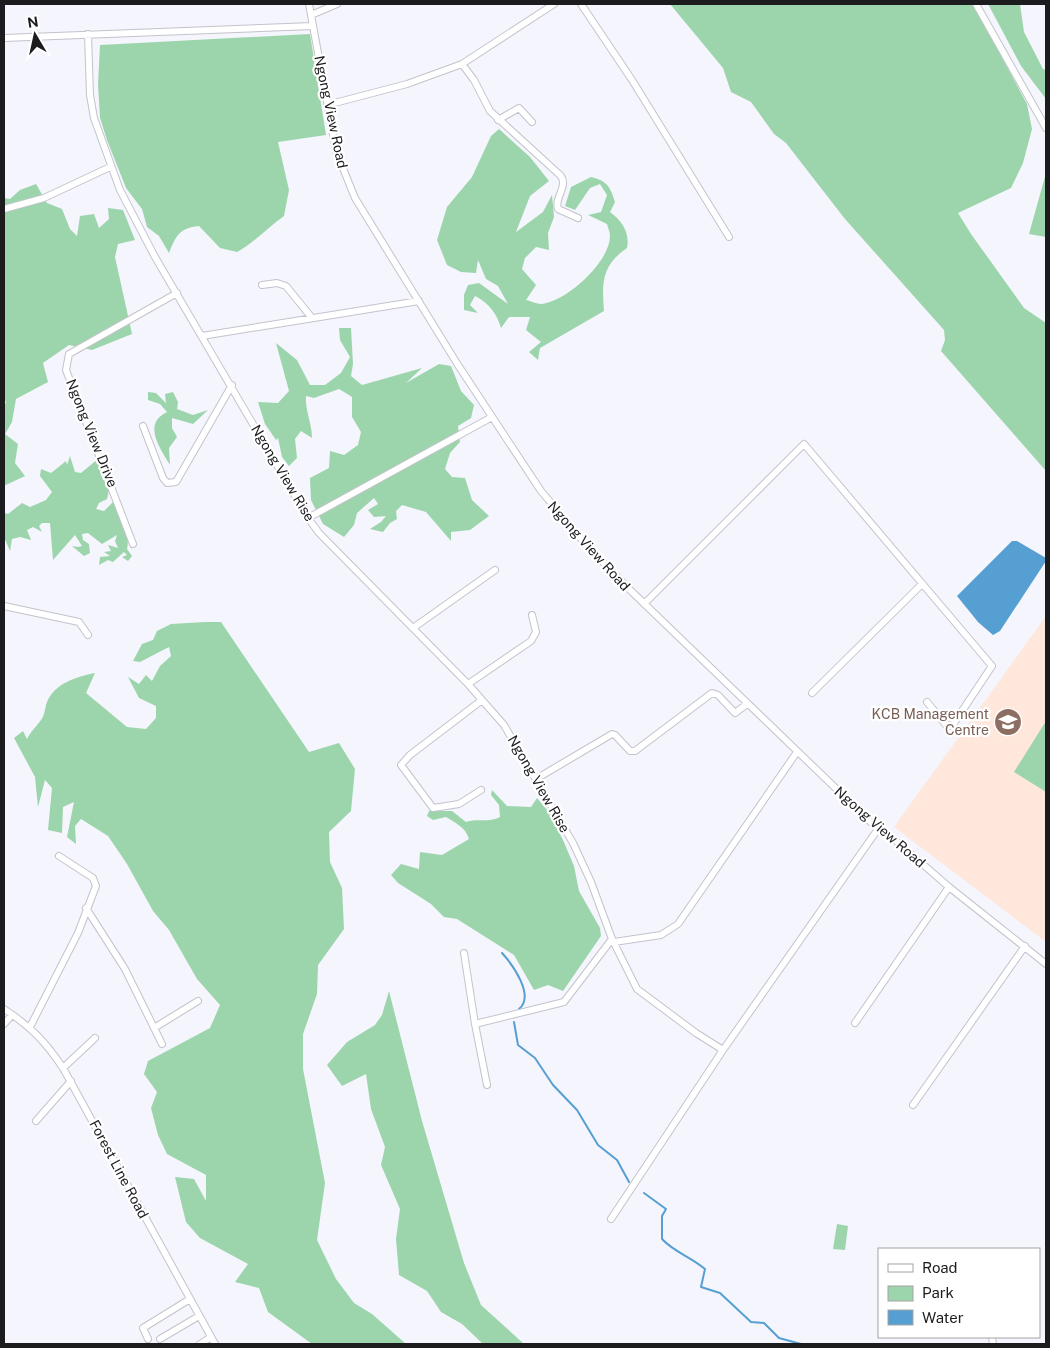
<svg xmlns="http://www.w3.org/2000/svg" width="1050" height="1348" font-family="'Public Sans',sans-serif">
  <style>
    .education { fill: #ffe7dc }
    .green { fill: #9cd5ac }
    .water { fill: #569fd2 }
    .lines { fill: none; stroke-linecap: round; stroke-linejoin: round }
    .stream { stroke: #569fd2; stroke-width: 2 }
    .minor-casing { stroke: #c3c3cb; stroke-width: 8 }
    .minor { stroke: #fff; stroke-width: 6 }
    .labels { text-anchor: middle; stroke-width: 4.5; stroke-linejoin: round; paint-order: stroke }
    .street-label { font-size: 14px; fill: #1c1c1f; stroke: #fff }
    .education-label { font-size: 14px; fill: #785e54; stroke: #fff; text-anchor: end }
  </style>
  <rect width="100%" height="100%" fill="#f5f5fe"/>
  <path class="education" d="M1046 616V942L894 827Z"/>
  <path class="green" d="M670 4H973L1027 104 1032 129 1023 163 1011 188 958 213 971 234 1024 308 1046 323V471L941 351 945 340 944 330 845 219 786 143 774 134 751 102 731 92 723 68Z
    M988 4H1020L1024 32 1043 69 1046 70V99L1021 66Z
    M310 34 326 135 278 142 289 190 284 216C267 228 255 242 237 252L220 248 199 226C179 228 176 236 169 253L159 236 147 227 142 209 126 188 107 140 100 118 98 84 100 45Z
    M499 129 530 157 549 181 530 196 516 232 543 212 552 195 554 217 548 233 549 250 536 247 525 258 522 269 536 285 526 300C531 301 537 304 541 304 566 302 610 262 610 236 610 232 608 228 607 224L588 215 601 212 607 195 600 184 590 188 575 210 565 206 571 187 591 177C607 181 610 186 615 202L610 212C622 221 630 232 627 248 601 266 602 283 604 311L540 348 538 360 529 352 541 342 526 330 530 317H509L501 328C497 314 489 303 475 296L470 305 478 313 464 310V295L468 285 479 283 508 304 498 286 486 279 478 260 476 273 461 272 447 265 437 240 447 207 472 177 491 136Z
    M1046 173V237L1029 234Z
    M36 184 47 203 62 209 70 229 77 236 80 216 94 214 99 228 109 219 108 208 123 210 135 240 118 244 115 257 132 334 92 350 69 345 43 363 48 382 16 399 12 422 5 434 18 444 15 463 25 476 6 485 4 484V407L6 402 4 399V198L10 199 20 190Z
    M339 328H351L353 364 351 376 362 385 422 368 406 383 439 364 451 366 461 391 474 405 471 418 458 426 460 442 450 453 445 469 452 477 465 478 472 500 489 516 470 530 451 532V541L426 512 402 505 396 511 397 519 390 523 383 532 370 529 381 522 386 516 374 517 368 510 378 504 374 498 357 513 354 525 344 537 323 524 311 500 310 478 329 468 330 451 344 455 358 445 361 432 352 417V397L339 389 314 398 306 396C305 411 312 423 312 438L301 431 295 439 297 458 289 466 282 457 278 438 276 440 265 424 258 402 278 403 289 391 276 343 297 360 310 385H325L341 373 350 357 340 340Z
    M148 392 156 393 166 403 165 394 173 392 178 402 177 409 193 415 208 410 193 424 172 418V428L177 437 169 448 170 465C160 448 142 424 167 412L160 404 148 400Z
    M70 456 75 472 81 473 99 458 101 475 109 490 107 499 99 503 96 509 104 511 114 501C120 515 131 534 127 549L132 556 128 561 122 557 127 555 124 552 113 562 108 560 99 565 100 557 110 556 104 552 111 551 108 545 118 548 115 541 117 535 102 544 88 533 82 534 83 540 89 544 90 553 84 556 72 546 78 547 82 546 75 535 53 560 50 523H42L39 526 42 532 33 527 27 530 31 540 20 537 12 539 10 551 4 537V513L8 514 22 503 30 507 46 500 52 492 40 476 41 469 51 473 66 461 67 465Z
    M205 622H221L309 752 339 743 355 769 351 811 329 832 330 862 342 888 344 929 318 965 317 994 303 1034V1069L325 1183 317 1240 336 1279 354 1303 372 1314 406 1344H312L268 1312 259 1288 235 1282 248 1264 200 1238 186 1222 175 1177 194 1179 206 1201V1175L167 1154 158 1135 151 1108 157 1092 144 1074 148 1061 210 1028 220 1005 197 979 169 930 153 911 127 864 108 836 81 819 75 826 76 844 67 837 74 802 63 807 62 833 48 830 52 788 45 780 38 807 35 777 14 738 23 731 27 739C31 731 36 727 41 720 45 715 45 707 47 702 55 683 76 677 95 673L86 693 127 727 146 729 156 718V706L139 698 128 677 139 684 146 675 152 681 160 666 171 656 169 647 140 662 133 661 142 644 153 640 157 631 171 624Z
    M1046 721V792L1014 772Z
    M492 790 507 806 531 807 537 798 548 811 563 840 574 866 579 891 600 928 601 936 563 991 548 985 534 990 514 955 457 919 444 917 431 904 398 883 391 875 401 864 419 869 420 852 442 855 469 839C466 828 456 823 446 817L433 820 427 816 429 811H452L466 822C477 818 489 823 500 817L499 805 491 795Z
    M389 991 422 1121 464 1263 481 1305 524 1344H483L462 1324 441 1312 427 1291 399 1275 396 1239 400 1209 381 1165 385 1147 371 1109 366 1074 342 1086 327 1065 347 1042 375 1025 382 1015Z
    M837 1224 848 1226 845 1250 833 1249Z"/>
  <path class="water" d="M1012 541H1017L1046 558V561L1000 631 993 635 978 622 957 596Z"/>
  <g class="lines">
    <path class="stream" d="M502 953C513 965 535 996 519 1009
      M514 1022 518 1045 535 1058 553 1085 577 1110 598 1145 617 1160 629 1182
      M644 1193 666 1209 662 1216V1239C674 1252 691 1257 705 1269L701 1287 720 1293 751 1322 764 1323 779 1338 801 1344"/>
    <g class="minor-casing">
      <path id="minor" d="M309 4 336 151 355 198 458 365 541 491 583 541 628 588 878 829 895 840 949 887 1046 964
        M581 4 632 80 729 237
        M976 4 1046 128
        M311 15 337 4
        M88 34 90 95 94 118 120 190 155 257 308 518 319 533 468 684 504 725 573 843 591 882 612 939 637 989 696 1033 723 1050 878 829
        M4 38 313 26
        M462 64 554 4
        M327 105 407 84 462 64 474 80 490 111 561 176C568 187 554 198 558 209L578 218
        M498 120 519 108 532 122
        M4 209 44 198 110 167
        M262 285 277 283 286 286 312 318
        M202 336 419 301
        M143 426 163 478 167 483 176 482 232 385
        M308 518 492 417
        M133 544 66 370 69 354 177 293
        M644 604 804 444 992 666 952 726 946 725 927 702
        M4 606 79 622 88 635
        M413 628 495 570
        M468 684 531 641 536 632 532 615
        M812 693 922 584
        M536 779 612 734 615 735 630 751H635L712 693 718 695 735 713 747 704
        M481 790 459 804 433 808 401 765 410 755 482 700
        M86 908 125 969 162 1044
        M614 942 661 935 678 924 797 752
        M464 953 475 1024 564 1002 612 939
        M4 1009C31 1027 45 1041 63 1068L215 1344
        M855 1023 949 887
        M4 1024 12 1015
        M475 1024 487 1085
        M30 1027 78 933 96 886 93 878 59 856
        M154 1028 198 1001
        M63 1068 95 1038
        M913 1105 1025 946
        M36 1121 71 1081
        M611 1219 723 1050
        M992 1337 993 1344
        M148 1339 143 1328 190 1299
        M160 1339 199 1316
        M200 1344 211 1337"/>
    </g>
    <use href="#minor" class="minor"/>
  </g>
  <defs>
    <g id="university-disc" transform="scale(1.4375)"><circle r="9.5" fill="#8d6e63" stroke="#fff"/><path d="M0-5L7-2L0 1L-7-2ZM-4 1L0 2.5L4 1V4Q0 6-4 4Z" fill="#fff"/></g>
  </defs>
  <g fill-rule="evenodd">
    <use href="#university-disc" x="1008" y="722"/>
  </g>
  <g class="labels">
    <g class="street-label">
      <text transform="translate(331 112) rotate(78)" y="5">Ngong View Road</text>
      <text transform="translate(92 433) rotate(68)" y="5">Ngong View Drive</text>
      <text transform="translate(283 473) rotate(59)" y="5">Ngong View Rise</text>
      <text transform="translate(589 546) rotate(48)" y="5">Ngong View Road</text>
      <text transform="translate(539 784) rotate(60)" y="5">Ngong View Rise</text>
      <text transform="translate(880 827) rotate(41)" y="5">Ngong View Road</text>
      <text transform="translate(119 1169) rotate(62)" y="5">Forest Line Road</text>
    </g>
    <g class="education-label">
      <text x="989" y="719">KCB Management<tspan x="989" dy="16">Centre</tspan></text>
    </g>
  </g>
  <rect width="1050" height="1348" fill="none" stroke="#1c1c1f" stroke-width="10"/>
  <rect x="878" y="1248" width="162" height="90" fill="#ffffff" stroke="#a4a4a5"/>
  <rect x="888" y="1264" width="25" height="8" fill="#ffffff" stroke="#a4a4a5"/>
  <text x="922" y="1273" font-size="15" fill="#1c1c1f">Road</text>
  <rect x="888" y="1286" width="25" height="15" fill="#9cd5ac" stroke="#a4a4a5"/>
  <text x="922" y="1298" font-size="15" fill="#1c1c1f">Park</text>
  <rect x="888" y="1310" width="25" height="15" fill="#569fd2" stroke="#a4a4a5"/>
  <text x="922" y="1323" font-size="15" fill="#1c1c1f">Water</text>
  <g transform="translate(35 35) rotate(351)" stroke="#ffffff" stroke-width="4" paint-order="stroke">
  <path d="M0-4L9 19L0 12L-9 19Z" fill="#1c1c1f"/>
  <text y="-8" font-size="14" font-weight="bold" text-anchor="middle" fill="#1c1c1f">N</text>
  </g>
</svg>
